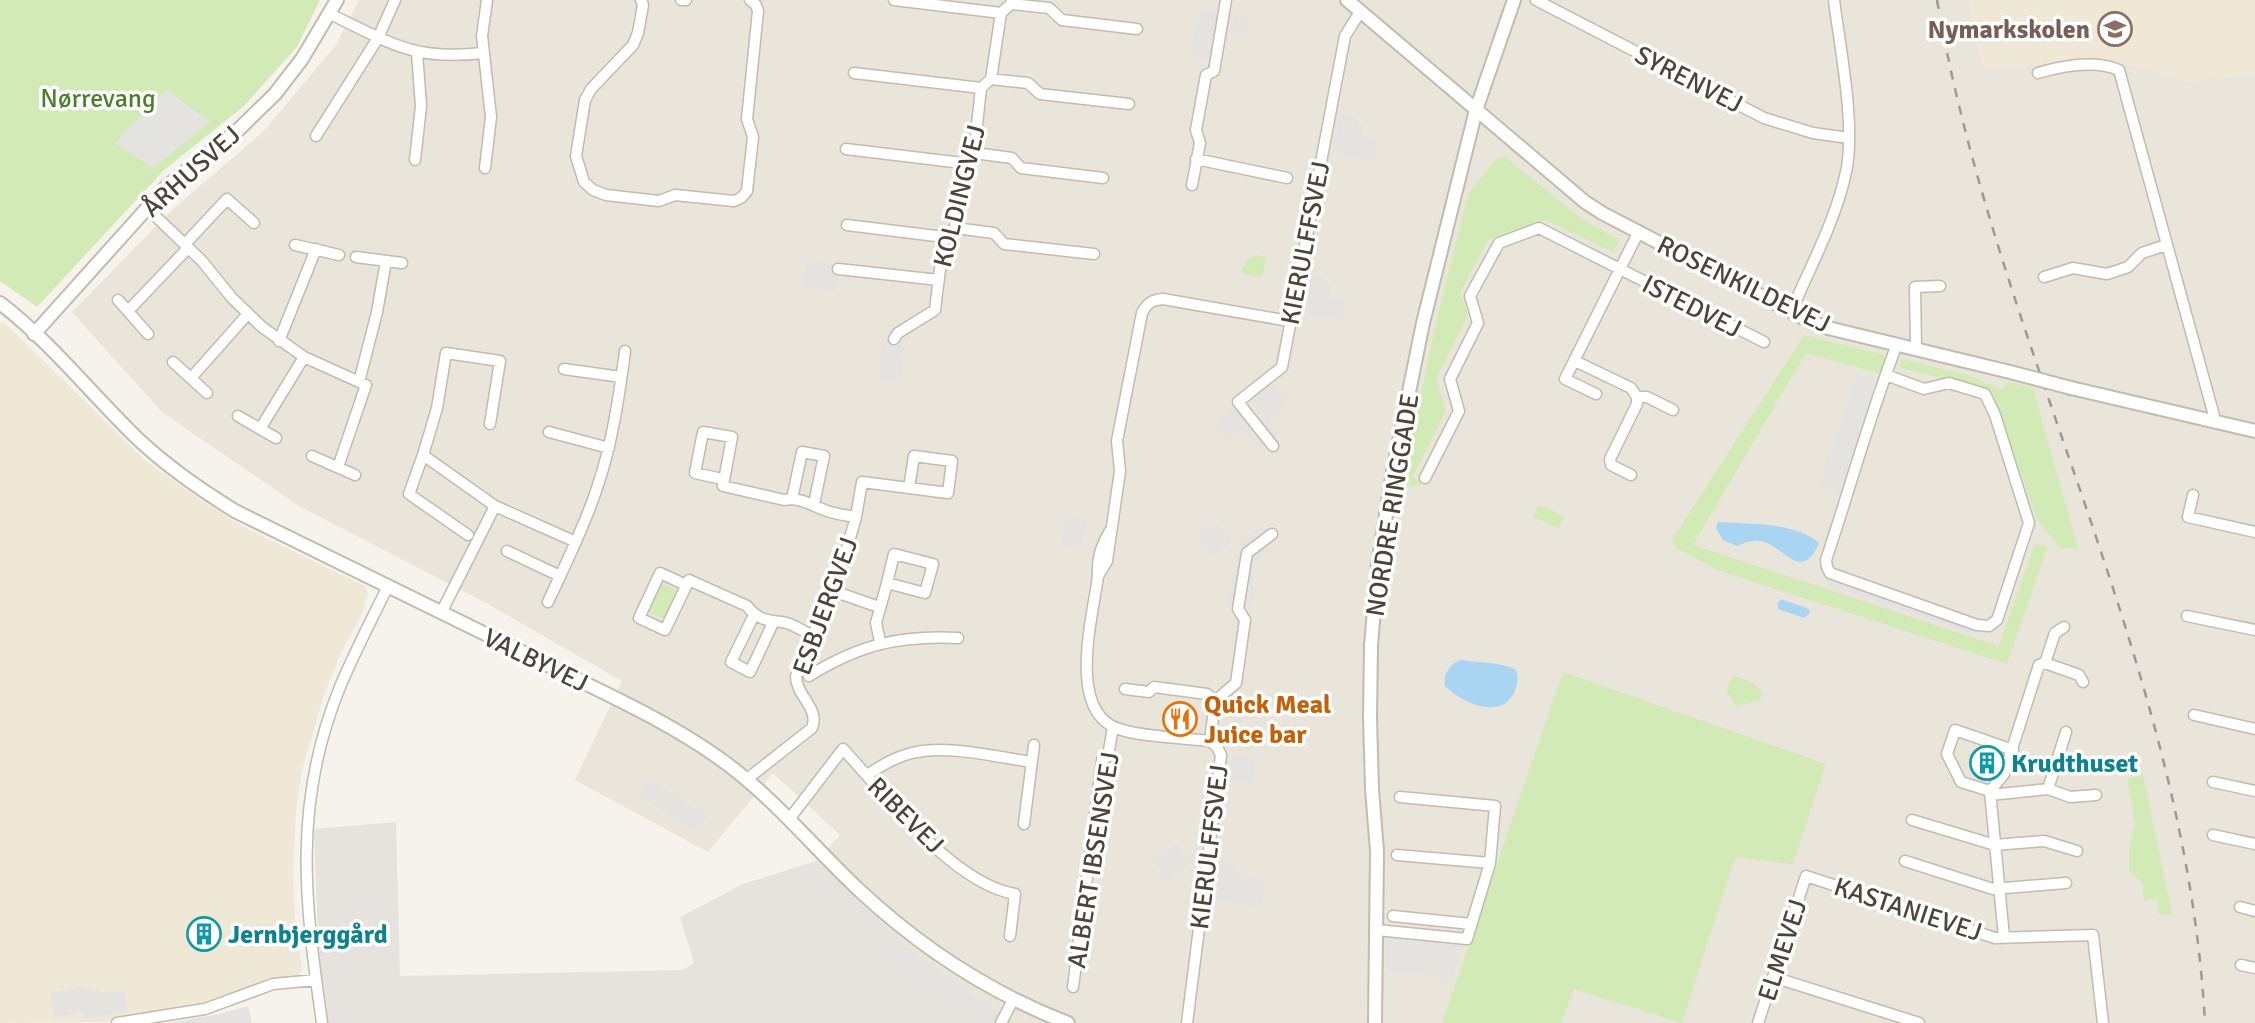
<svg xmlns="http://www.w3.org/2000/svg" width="2255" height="1023" font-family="Signika,sans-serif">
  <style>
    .residential { fill: #eae5da }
    .industrial { fill: #e6e2dd }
    .education { fill: #efe8d6 }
    .green { fill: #d2eab5 }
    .parking { fill: #e5e3e0 }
    .water { fill: #a9d4f2 }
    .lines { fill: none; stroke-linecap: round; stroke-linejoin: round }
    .minor-casing { stroke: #c2bbae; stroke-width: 13 }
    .tertiary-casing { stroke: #c2bbae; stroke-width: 16 }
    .minor { stroke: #fff; stroke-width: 10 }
    .tertiary { stroke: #fff; stroke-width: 12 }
    .rail { stroke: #9a9a9a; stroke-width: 2.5; stroke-dasharray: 9 9; stroke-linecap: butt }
    .tertiary-bridge-casing { stroke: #c2bbae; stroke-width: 16; stroke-linecap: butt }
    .tertiary-bridge { stroke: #fff; stroke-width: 12 }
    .labels { text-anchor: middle; stroke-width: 7; stroke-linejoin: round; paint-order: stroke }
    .education-label { font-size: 26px; font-weight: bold; fill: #785e54; stroke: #fff; text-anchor: end }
    .street-label { font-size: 26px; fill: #4b4439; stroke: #fff }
    .park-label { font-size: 26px; fill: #4a7f2a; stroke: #fff }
    .food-label { font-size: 26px; font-weight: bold; fill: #c56008; stroke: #fff; text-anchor: start }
    .culture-label { font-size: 26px; font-weight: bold; fill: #0d838f; stroke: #fff; text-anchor: start }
  </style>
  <rect width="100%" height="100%" fill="#f6f3ec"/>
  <path class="residential" d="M359 0H2255V1023H1016L907 946 816 861 840 835 773 773 708 852 575 780 622 681 486 603 299 506 162 412 72 312 172 210 263 132 336 45Z"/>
  <path class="industrial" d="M396 822 400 976 682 970 694 963 680 917 743 884 816 861 907 946 1016 1023H321L314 829Z"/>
  <path class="education" d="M1968 0H2255V75L2194 81 2193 83 2108 59 1983 69Z
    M4 322 145 460 199 499 244 527 365 586 368 593 362 614 341 653 325 692 302 770 296 811 293 874 295 918 302 971 298 976 267 982 219 999 179 1009 105 1022 0 1023V323Z"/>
  <path class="green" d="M0 0H320L297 47 244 106 164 170 37 307 0 281Z
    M1505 157 1578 216 1619 240 1613 252 1545 220 1488 240 1460 293 1468 315 1436 379 1446 411 1413 476 1423 484 1402 488 1433 335 1468 194 1497 158Z
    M1258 255 1266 257 1262 277 1240 273 1247 260Z
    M1804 335 1884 355 1883 374 1806 353 1693 545 1993 644 1998 648 2035 544 2048 546 2007 664 1717 570 1676 548 1672 540Z
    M1901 359 1970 376 2001 389 2009 382 2033 388 2078 549 2060 548 2037 519 1995 398 1990 389 1900 368Z
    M1538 505 1564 516 1559 528 1533 517Z
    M663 584 679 591 666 620 648 612Z
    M1563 672 1826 764 1793 864 1735 857 1682 1023 1574 989 1561 1023H1442Z
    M1733 675 1755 684 1762 692 1760 700 1736 706 1726 690Z
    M2143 775 2172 914 2159 915 2157 898 2144 900 2143 884 2129 871V849L2135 823 2127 779Z"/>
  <path class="parking" d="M1200 9 1220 13 1210 59 1190 55Z
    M1235 14 1250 17 1246 37 1231 34Z
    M166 89 210 122 153 168 115 143Z
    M1341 113 1358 117 1357 125 1364 126 1362 138 1379 141 1375 162 1332 154Z
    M806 260 839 264 836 291 803 287Z
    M1309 273 1326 276 1325 284 1332 286 1330 297 1347 301 1343 321 1301 313Z
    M882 340 905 343 900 382 878 379Z
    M1857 372 1880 380 1841 495 1818 487Z
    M1273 382 1289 402 1268 420 1279 433 1260 449 1244 430 1263 414 1252 400Z
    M1234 406 1249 424 1230 440 1214 421Z
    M1065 516 1086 519 1082 548 1060 545Z
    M1216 522 1232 542 1213 558 1197 538Z
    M1261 525 1272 538 1267 542 1272 549 1255 562 1239 543Z
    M1232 573 1256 576 1251 607 1227 604Z
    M1828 578 1978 628 1975 635 1826 585Z
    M1241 694 1255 712 1237 727 1223 709Z
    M1232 754 1256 757 1252 784 1228 781Z
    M650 779 708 817 699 830 696 828 694 831 639 795Z
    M1177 843 1192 863 1168 881 1153 862Z
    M1218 860 1234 862 1233 869 1241 870 1240 876 1265 880 1262 907 1213 901Z
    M1387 936 1464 943 1450 983 1423 972H1387Z
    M910 949 938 977 990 1002 981 1023 938 1003 904 978 891 963Z
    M79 987 106 993 125 991 128 1012 86 1019 82 1012 54 1018 50 993Z
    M361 1001 362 1023H339L338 1002Z
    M248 1006 252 1023H169L219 1014Z"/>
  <path class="water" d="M1718 522C1749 524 1795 522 1819 543 1801 586 1782 542 1759 541 1751 540 1744 543 1737 546L1723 540 1716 528Z
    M1781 599 1809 609 1810 613 1804 618 1778 609V603Z
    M1462 660C1479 663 1498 662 1515 669 1519 676 1518 682 1515 690 1504 722 1462 703 1445 686 1443 675 1450 662 1462 660Z"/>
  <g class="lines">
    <g class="minor-casing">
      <path id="minor" d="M641 0 643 5 638 33 633 45 591 89 585 100 576 156 584 182 593 190 606 195 659 201 675 195 734 201 741 198 747 191 753 137 747 119 758 11 756 5 750 0
        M681 0H686
        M894 0 1001 13
        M1536 0 1764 118 1813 133 1849 138
        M1011 4 1049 8 1062 20 1137 29
        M330 14C391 43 413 61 483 53
        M854 73 981 88
        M2038 73C2062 66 2095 60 2119 70L2216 423
        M991 79 1028 83 1040 94 1129 104
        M316 136 378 38 395 0
        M846 149 962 163
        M974 153 1012 158 1021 168 1103 178
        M1196 159 1287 178
        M415 160 421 106 417 53
        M485 168 491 117 482 36 487 0
        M1192 185 1200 143 1196 130 1206 75 1214 71 1226 0
        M147 208 202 261 232 298 262 327 304 357 366 385 338 467
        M847 225 944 237
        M955 228 994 233 1004 244 1094 254
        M185 244 227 199 254 223
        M295 245 339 255
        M356 257 402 263
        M838 269 939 280
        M2044 277 2073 268 2107 274 2128 267 2142 253 2166 245
        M118 300 148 334
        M128 311 188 248
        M1791 312C1810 267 1836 220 1846 172 1856 126 1840 48 1834 0
        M894 339 898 333 935 310 944 237 955 228 962 163 974 153 981 88 991 79 1001 13 1011 4 1012 0
        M279 341 316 249
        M1916 349 1915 287 1940 286
        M1575 361 1631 388 1637 397V404L1610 459 1611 465 1631 475
        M173 362 207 393
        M564 369 621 377
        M1886 375 1924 389 1949 383 1985 394 1995 415 2029 523 1997 620 1989 626 1977 625 1830 573 1827 567 1826 560C1850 488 1870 415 1897 344
        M191 378 247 315
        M359 382 377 312 386 261
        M1596 394 1565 379 1638 233
        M1637 397H1647L1673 410
        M238 416 276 438
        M260 429 304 357
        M549 432 609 448
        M1273 446 1238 402 1282 367 1345 36 1360 12
        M423 455 409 494 468 535
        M312 456 355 475
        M1425 478 1459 411 1450 379 1478 323 1470 296 1499 243 1539 228 1764 342
        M722 479 695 473 703 432 732 437 723 486 784 500C799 497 809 504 822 509 832 514 845 515 856 517
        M2193 495 2188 517 2255 532
        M792 499 802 452 824 456 814 504
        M495 506 576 542
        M1110 531C1101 546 1097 558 1098 576 1093 616 1066 712 1119 729 1142 737 1184 738 1210 741
        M507 551 560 576
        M1098 576 1107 561 1120 471 1117 441 1142 313C1147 303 1152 300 1163 299L1289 321
        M686 585 660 573 639 618 665 630 689 580 747 606C757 619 767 621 782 622 792 623 804 632 813 636
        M833 591 879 607
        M548 602C565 565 584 528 597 488 612 444 619 398 625 351
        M441 613 495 506 423 455 437 408 446 353 500 361 490 424
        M754 615 731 662 750 672 773 623
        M2187 616 2255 630
        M880 642 876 623 887 583 925 593 933 564 894 554 887 583
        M2045 663 2079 675 2083 682
        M809 676C859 645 899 635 958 638
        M1125 689 1149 692 1154 687 1207 694 1215 701
        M2194 715 2255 729
        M1210 741 1215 701 1236 683 1245 620 1238 609 1247 553 1272 534
        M867 775C881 766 895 757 912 753 947 744 995 757 1032 762
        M747 779 812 728C820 708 796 696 796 676L841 569 856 517 862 482 948 493 952 461 914 456 909 488
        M2213 782 2255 791
        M2048 789 2066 732
        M1990 791 1961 782 1947 754 1955 730 2013 750
        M1990 795 2048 789 2070 797 2096 795
        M790 818 843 749C885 794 952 883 1015 894L1010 936
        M1912 820 1995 845 2044 841 2077 851
        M1024 824 1034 745
        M2213 835 2255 844
        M1397 855 1490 863
        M1905 861 1993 889 2066 883
        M2240 907 2255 911
        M1393 916 1471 924
        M1377 930 1467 939 1490 863 1495 806 1400 797
        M2004 937 1990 791 2004 774 2039 665 2045 663 2055 633 2064 627
        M2241 965 2255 968
        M1773 977 1919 1023
        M1073 987 1102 760 1108 756 1113 727
        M117 1023 205 1009 273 984 316 980
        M322 1023C305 903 292 804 340 687 354 653 372 619 388 586
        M1001 1023 1013 1000
        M1187 1023 1221 755 1217 747 1210 741
        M1758 1023 1806 876 1995 938 2093 935 2103 1023"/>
    </g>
    <g class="tertiary-casing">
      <path id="tertiary" d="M1347 0 1585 202 1602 213 1811 322 1828 328 2006 371
        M0 303C51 342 93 396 139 440 169 468 201 490 235 511 333 559 432 608 530 656 592 688 659 716 716 756 771 794 811 845 859 890 920 947 990 993 1068 1023
        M34 334 167 186 238 130 275 94 302 59 337 0
        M2071 388 2255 431
        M1375 1023 1377 851 1372 789 1370 717 1371 645 1378 564 1393 471 1423 323 1476 110 1514 0"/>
    </g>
    <use href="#minor" class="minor"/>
    <use href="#tertiary" class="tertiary"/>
    <path class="rail" d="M1937 0C1997 349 2186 666 2205 1023"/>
    <g class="tertiary-bridge-casing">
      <path id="tertiary-bridge" d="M2006 371 2071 388"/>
    </g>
    <use href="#tertiary-bridge" class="tertiary-bridge"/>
  </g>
  <defs>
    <g id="school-ring" transform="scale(1.75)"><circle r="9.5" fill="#fff" stroke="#8d6e63" stroke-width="1.5"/><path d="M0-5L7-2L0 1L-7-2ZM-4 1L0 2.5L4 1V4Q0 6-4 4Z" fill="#8d6e63"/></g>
    <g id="restaurant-ring" transform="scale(1.75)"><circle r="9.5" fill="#fff" stroke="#e8710a" stroke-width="1.5"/><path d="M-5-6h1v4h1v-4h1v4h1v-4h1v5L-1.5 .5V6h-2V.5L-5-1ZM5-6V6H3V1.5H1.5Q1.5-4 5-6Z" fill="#e8710a"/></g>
    <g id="building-ring" transform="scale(1.75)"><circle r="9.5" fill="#fff" stroke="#0f9aa8" stroke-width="1.5"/><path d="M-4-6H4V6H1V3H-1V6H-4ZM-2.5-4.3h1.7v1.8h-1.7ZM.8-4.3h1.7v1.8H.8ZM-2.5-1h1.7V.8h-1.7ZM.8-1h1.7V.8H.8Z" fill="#0f9aa8"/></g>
  </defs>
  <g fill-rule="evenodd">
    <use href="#school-ring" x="2115" y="29"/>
    <use href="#restaurant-ring" x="1180" y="719"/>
    <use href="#building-ring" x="1987" y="763"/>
    <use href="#building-ring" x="204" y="934"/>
  </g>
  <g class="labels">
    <g class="education-label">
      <text x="2090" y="38">Nymarkskolen</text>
    </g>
    <g class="street-label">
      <text transform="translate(1689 79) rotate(27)" y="9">SYRENVEJ</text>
      <text transform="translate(191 171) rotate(-42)" y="9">ÅRHUSVEJ</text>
      <text transform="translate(959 196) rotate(-76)" y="9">KOLDINGVEJ</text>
      <text transform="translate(1305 243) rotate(-79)" y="9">KIERULFFSVEJ</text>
      <text transform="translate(1744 284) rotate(26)" y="9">ROSENKILDEVEJ</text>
      <text transform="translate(1692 306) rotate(27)" y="9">ISTEDVEJ</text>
      <text transform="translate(1392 505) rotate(-81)" y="9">NORDRE RINGGADE</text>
      <text transform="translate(825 606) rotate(-70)" y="9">ESBJERGVEJ</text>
      <text transform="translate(536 660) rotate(26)" y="9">VALBYVEJ</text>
      <text transform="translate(906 815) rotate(45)" y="9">RIBEVEJ</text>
      <text transform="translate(1209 847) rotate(-83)" y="9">KIERULFFSVEJ</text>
      <text transform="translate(1093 860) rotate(-81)" y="9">ALBERT IBSENSVEJ</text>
      <text transform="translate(1908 909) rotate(18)" y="9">KASTANIEVEJ</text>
      <text transform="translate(1782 950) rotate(-72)" y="9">ELMEVEJ</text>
    </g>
    <g class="park-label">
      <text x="98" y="107">Nørrevang</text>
    </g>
    <g class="food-label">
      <text x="1204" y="713">Quick Meal<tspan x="1204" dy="30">Juice bar</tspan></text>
    </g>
    <g class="culture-label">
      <text x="2011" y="772">Krudthuset</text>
      <text x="228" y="943">Jernbjerggård</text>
    </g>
  </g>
</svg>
